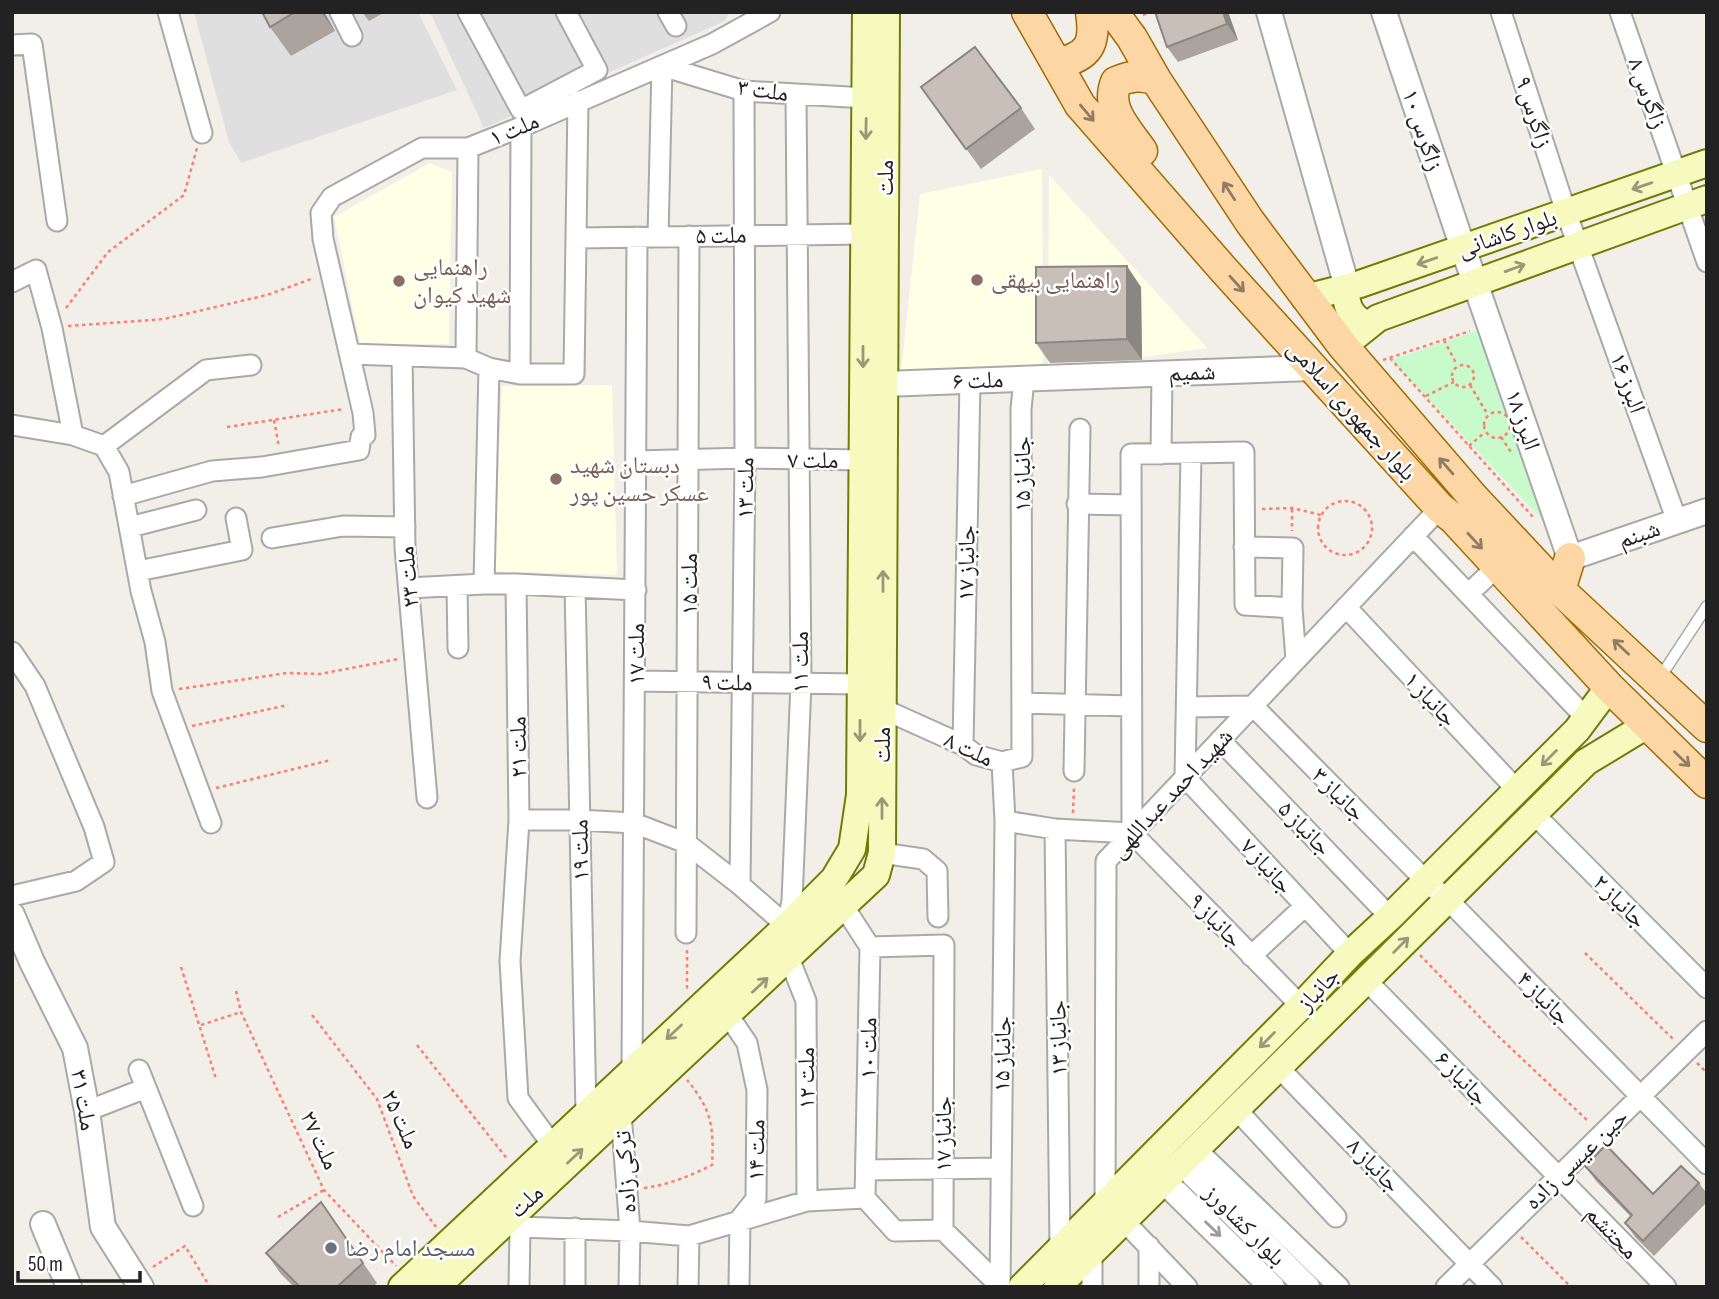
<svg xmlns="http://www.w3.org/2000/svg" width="1719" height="1299" font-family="'Sofia Sans Condensed','Noto Naskh Arabic',sans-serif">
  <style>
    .residential { fill: #e0dfdf }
    .education { fill: #ffffe5 }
    .park { fill: #c8facc }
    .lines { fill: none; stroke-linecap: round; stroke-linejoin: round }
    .service-casing { stroke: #a9a9a9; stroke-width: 13 }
    .minor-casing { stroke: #a9a9a9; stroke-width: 23 }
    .tertiary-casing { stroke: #a9a9a9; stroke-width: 28 }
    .secondary-casing { stroke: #707d05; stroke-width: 30 }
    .primary-casing { stroke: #a06b00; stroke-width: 33 }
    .path { stroke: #fa8072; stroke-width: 2.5; stroke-dasharray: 3.5 3.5; stroke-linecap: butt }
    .service { stroke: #fff; stroke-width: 10 }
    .minor { stroke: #fff; stroke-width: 19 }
    .tertiary { stroke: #fff; stroke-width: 24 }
    .secondary { stroke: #f7fabf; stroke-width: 26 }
    .primary { stroke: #fcd6a4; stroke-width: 30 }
    .wall { fill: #aba49e }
    .shaded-wall { fill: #8b8681 }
    .building { fill: #c7bfb8; stroke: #8b8681; stroke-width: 2 }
    .oneway { stroke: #8f7c63 }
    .oneway2 { stroke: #979978 }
    .oneway3 { stroke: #9c9c9c }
    .education-dot { fill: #8d6e63; stroke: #fff; stroke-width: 2.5 }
    .worship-dot { fill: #6b7280; stroke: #fff; stroke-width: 2.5 }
    .labels { text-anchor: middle; stroke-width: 5; stroke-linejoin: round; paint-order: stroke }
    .street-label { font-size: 24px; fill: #222; stroke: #fff }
    .education-label { font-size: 24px; fill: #785e54; stroke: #fff; text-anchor: start }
    .worship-label { font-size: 24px; fill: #5b616d; stroke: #fff; text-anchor: start }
  </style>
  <rect width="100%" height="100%" fill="#f2efe9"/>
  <path class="residential" d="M194 12H418L457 90 241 163 229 142Z
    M430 12H729L725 21 484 128Z"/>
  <path class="education" d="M430 163 452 172 449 344H360L334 217Z
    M1042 169 1043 366 901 372 920 194Z
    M1049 175 1207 348 1048 371Z
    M612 385 617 575 494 571 502 386Z"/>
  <path class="park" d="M1479 330 1547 524 1391 360Z"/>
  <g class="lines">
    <g class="service-casing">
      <path id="service" d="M1659 679 1707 606"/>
    </g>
    <g class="minor-casing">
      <path id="minor" d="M168 12 202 133
        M340 12 352 36
        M468 12 521 110 597 70 566 12
        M668 12 676 26
        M1501 12 1566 212 1677 521
        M1620 12 1707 262
        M12 45 32 44 57 221
        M658 237 662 66 744 91 866 98
        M577 238 864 234
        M12 282 36 270 52 328 73 435
        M350 354 466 358 489 368 520 374H574L578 101
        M402 356 405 548 427 798
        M466 358 468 148
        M489 368 484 584H516L519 820 510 961 518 1098 553 1146
        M520 374 521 127
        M12 425 73 435 104 446 119 472 141 591 155 642 162 691 211 823
        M104 446 206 370 251 365
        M1161 454 1162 373
        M1191 454 1185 777 1350 954
        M637 461 745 458 862 460
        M123 496 212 471 262 467 359 450 361 437 365 435 363 413 323 239 321 213 332 197 422 148H468L521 127 712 44 770 12
        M1077 504 1131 505
        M130 527 196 510
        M1413 536 1586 718
        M272 538 343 526 405 527
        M1244 547 1293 548 1292 608
        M138 571 242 550 236 518
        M516 584 636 590
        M457 586 458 648
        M575 587 586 1113
        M409 588 484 584
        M1468 594 1498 566
        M1346 607 1517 790
        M12 652 35 686 94 827 104 862 76 881 12 896
        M636 681 860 684
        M1022 703 1131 706
        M1188 707 1253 706 1426 881 1448 900 1707 1164
        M883 709 963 745 976 755 1002 762 1005 821 1055 829 1132 833
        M1220 740 1390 917
        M963 745 970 381
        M1002 762 1022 757 1021 409 1024 379
        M1074 771 1080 429
        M1534 814 1707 988
        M519 820H579L634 823 686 843 740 885 787 926 792 901 801 683 796 94
        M1055 829 1060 1248
        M1132 833 1131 454 1244 452 1245 605 1292 608 1296 660
        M1132 833 1301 1006
        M882 853 923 859 937 871 938 917
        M740 885 745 458 744 91
        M844 907 870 947 865 1198
        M686 933 689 236
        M870 947 944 945 943 1230
        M1251 956 1304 907
        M789 958 806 1001 807 1201
        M1366 980 1666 1287
        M728 1015 747 1043 757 1090 756 1199 740 1219 739 1287
        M1278 1067 1492 1287
        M139 1070 193 1206
        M632 1071 637 237
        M1236 1109 1336 1217
        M87 1111 146 1088
        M621 1113 630 1231 629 1287
        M1196 1149 1339 1287
        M866 1170 1001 1168
        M1105 1203 1106 861 1440 508
        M512 1214 520 1227 630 1231 689 1236 807 1201 865 1198 895 1231 943 1230 1000 1286
        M1124 1221 1187 1287
        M575 1228V1287
        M1149 1246V1287
        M1092 1253V1287
        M519 1287 520 1227
        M688 1287 689 1236
        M1000 1287 1005 821
        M1446 1287 1707 1031"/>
    </g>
    <g class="tertiary-casing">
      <path id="tertiary" d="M1269 12 1347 287
        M1384 12 1463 248 1570 558 1707 511
        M884 384 1313 368
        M12 915 32 962 75 1048 87 1111 103 1227 141 1287
        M1182 1163 1307 1287
        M1164 1181 1272 1287
        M43 1224 69 1287"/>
    </g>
    <g class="secondary-casing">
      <path id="secondary" d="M1347 287C1344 305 1351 319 1369 325
        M1305 298 1360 284 1707 163
        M1343 346 1378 318 1707 199
        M402 1287 787 926 834 879 852 849 860 795 866 12
        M436 1287 876 875 882 853 886 12
        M1022 1287 1301 1006 1350 954 1390 917 1577 730 1609 687
        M1057 1287 1586 762 1647 725"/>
    </g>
    <g class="primary-casing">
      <path id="primary" d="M1027 12 1080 105 1223 269 1440 508 1454 519 1609 687 1707 783
        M1113 12 1132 38 1156 80 1250 222 1343 346 1473 497 1560 590 1707 727
        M1057 64C1089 56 1096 45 1091 12
        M1142 151C1127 129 1105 109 1116 82 1131 76 1141 74 1156 80
        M1560 590 1570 558"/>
    </g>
    <path class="path" d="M1143 15 1150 12
      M66 308 108 252 184 195 197 148
      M68 326 164 319 267 295 314 278
      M1444 340 1457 365
      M1390 358 1533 517
      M1383 360 1470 331
      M1452 376a11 11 0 1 1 22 0a11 11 0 1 1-22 0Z
      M1470 385 1488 415
      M1426 396 1454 382
      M1484 425a13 13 0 1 1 26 0a13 13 0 1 1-26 0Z
      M274 420 279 447
      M227 427 344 409
      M1501 437 1511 452
      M1469 446 1485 432
      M1318 528a27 27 0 1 1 54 0a27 27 0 1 1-54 0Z
      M1262 509 1292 508 1321 515
      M1292 509V531
      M179 689 287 673 320 674 398 659
      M192 726 288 705
      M216 788 331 760
      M1073 813 1074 788
      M687 950V989
      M1585 953 1673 1039
      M1420 955 1497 1035 1589 1122
      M181 967 216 1079
      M236 991 241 1012 324 1190 396 1266
      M312 1015 377 1099 413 1196 436 1227
      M201 1025 241 1012
      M417 1045 508 1160
      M1697 1063 1707 1073
      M644 1188C668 1185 690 1176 712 1165 714 1127 712 1110 687 1080
      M278 1217 324 1190
      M1521 1237 1571 1287
      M153 1267 185 1246 210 1287"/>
    <use href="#service" class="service"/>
    <use href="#minor" class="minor"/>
    <use href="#tertiary" class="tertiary"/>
    <use href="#secondary" class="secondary"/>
    <use href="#primary" class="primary"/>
  </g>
  <path class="wall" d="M262 12H324L335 31 291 56 270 27Z
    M362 12H385L369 21Z
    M1228 12 1238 40 1178 62 1167 47Z
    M921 87 1021 108 1035 129 981 169Z
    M1141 287 1142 360 1050 363 1036 343Z
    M1585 1166 1653 1194 1699 1183 1707 1194V1202L1654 1256 1636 1238 1625 1223 1631 1217 1596 1181Z
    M321 1202 377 1283 373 1287H294L281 1274 266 1253Z"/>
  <path class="shaded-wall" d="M321 12H324L335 31Z
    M1223 12H1228L1238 40 1227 24Z
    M1127 266 1141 287 1142 360 1127 339Z"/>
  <path class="building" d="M262 12H295L270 27Z
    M1155 12H1223L1227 24 1167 47Z
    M975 47 1021 108 966 149 921 87Z
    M1127 266V339L1036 343V267Z
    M1606 1145 1653 1194 1681 1166 1699 1183 1643 1241 1625 1223 1632 1215 1585 1166Z
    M321 1202 363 1263 337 1287H300L266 1253Z"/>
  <defs><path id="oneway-shaft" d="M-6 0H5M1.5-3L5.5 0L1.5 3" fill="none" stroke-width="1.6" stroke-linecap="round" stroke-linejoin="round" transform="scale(1.75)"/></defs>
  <g class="oneway">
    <use href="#oneway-shaft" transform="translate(1087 113) rotate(50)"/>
    <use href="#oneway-shaft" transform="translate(1229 191) rotate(-123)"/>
    <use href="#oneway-shaft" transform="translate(1237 284) rotate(48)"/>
    <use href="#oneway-shaft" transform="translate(1446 466) rotate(-131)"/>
    <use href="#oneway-shaft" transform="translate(1475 541) rotate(47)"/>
    <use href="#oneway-shaft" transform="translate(1621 647) rotate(-137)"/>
    <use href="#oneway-shaft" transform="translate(1682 759) rotate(44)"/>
  </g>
  <g class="oneway2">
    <use href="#oneway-shaft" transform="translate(866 129) rotate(91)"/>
    <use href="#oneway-shaft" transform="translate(1642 186) rotate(161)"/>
    <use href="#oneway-shaft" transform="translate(1427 261) rotate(161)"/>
    <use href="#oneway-shaft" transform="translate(1515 268) rotate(-20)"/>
    <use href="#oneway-shaft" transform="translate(863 357) rotate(90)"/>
    <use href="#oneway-shaft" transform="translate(883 581) rotate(-90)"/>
    <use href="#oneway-shaft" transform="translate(860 731) rotate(90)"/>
    <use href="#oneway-shaft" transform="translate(1549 758) rotate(135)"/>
    <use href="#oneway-shaft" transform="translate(882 808) rotate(-90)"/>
    <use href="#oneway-shaft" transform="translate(1401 945) rotate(-45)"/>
    <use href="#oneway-shaft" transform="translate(760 985) rotate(-43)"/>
    <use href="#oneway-shaft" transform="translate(674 1032) rotate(137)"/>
    <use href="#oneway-shaft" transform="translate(1267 1040) rotate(135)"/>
    <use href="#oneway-shaft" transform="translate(575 1156) rotate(-43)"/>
  </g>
  <use class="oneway3" href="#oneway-shaft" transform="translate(1213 1229) rotate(44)"/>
  <g class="education-dot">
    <circle cx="977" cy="280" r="7"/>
    <circle cx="399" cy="281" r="7"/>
    <circle cx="556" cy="479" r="7"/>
  </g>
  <circle class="worship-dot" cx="331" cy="1248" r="7"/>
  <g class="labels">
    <g class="street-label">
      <text transform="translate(763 90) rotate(7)" y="8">ملت ۳</text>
      <text transform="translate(1648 93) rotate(70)" y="8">زاگرس ۸</text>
      <text transform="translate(1534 112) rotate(72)" y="8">زاگرس ۹</text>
      <text transform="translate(514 129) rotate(-23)" y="8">ملت ۱</text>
      <text transform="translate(1423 130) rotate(72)" y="8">زاگرس ۱۰</text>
      <text transform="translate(885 178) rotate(-90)" y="8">ملت</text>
      <text transform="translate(1507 233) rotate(-19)" y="8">بلوار کاشانی</text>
      <text transform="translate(721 235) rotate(-1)" y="8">ملت ۵</text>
      <text transform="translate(1192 372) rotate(-2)" y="8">شمیم</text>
      <text transform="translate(978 380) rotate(-2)" y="8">ملت ۶</text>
      <text transform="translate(1628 383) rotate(70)" y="8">البرز ۱۶</text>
      <text transform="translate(1352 410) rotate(48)" y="8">بلوار جمهوری اسلامی</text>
      <text transform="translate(1523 420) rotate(71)" y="8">البرز ۱۸</text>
      <text x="813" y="468">ملت ۷</text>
      <text transform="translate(1022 474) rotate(-90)" y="8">جانباز ۱۵</text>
      <text transform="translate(745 488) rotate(-89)" y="8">ملت ۱۳</text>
      <text transform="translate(1639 534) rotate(-19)" y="8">شبنم</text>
      <text transform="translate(966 563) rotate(-89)" y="8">جانباز ۱۷</text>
      <text transform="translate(408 577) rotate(-95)" y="8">ملت ۲۳</text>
      <text transform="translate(689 584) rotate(-90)" y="8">ملت ۱۵</text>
      <text transform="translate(636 654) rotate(-90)" y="8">ملت ۱۷</text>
      <text transform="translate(800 662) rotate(-90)" y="8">ملت ۱۱</text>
      <text transform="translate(727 682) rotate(1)" y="8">ملت ۹</text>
      <text transform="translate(1431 699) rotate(47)" y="8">جانباز ۱</text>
      <text transform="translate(882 745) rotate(-90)" y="8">ملت</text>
      <text transform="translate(518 747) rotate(-91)" y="8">ملت ۲۱</text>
      <text transform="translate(969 749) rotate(25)" y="8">ملت ۸</text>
      <text transform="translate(1171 793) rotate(-47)" y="8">شهید احمد عبداللهی</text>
      <text transform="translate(1339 794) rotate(45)" y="8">جانباز ۳</text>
      <text transform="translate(1305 828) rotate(46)" y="8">جانباز ۵</text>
      <text transform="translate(580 850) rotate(-91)" y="8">ملت ۱۹</text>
      <text transform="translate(1267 866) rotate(48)" y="8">جانباز ۷</text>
      <text transform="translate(1620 901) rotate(45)" y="8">جانباز ۲</text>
      <text transform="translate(1216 920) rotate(46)" y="8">جانباز ۹</text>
      <text transform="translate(1318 989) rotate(-47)" y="8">جانباز</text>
      <text transform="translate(1544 998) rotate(45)" y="8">جانباز ۴</text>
      <text transform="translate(1058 1038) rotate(-91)" y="8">جانباز ۱۳</text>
      <text transform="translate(868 1048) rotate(-89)" y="8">ملت ۱۰</text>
      <text transform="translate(1002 1054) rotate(-89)" y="8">جانباز ۱۵</text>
      <text transform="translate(806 1078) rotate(-90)" y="8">ملت ۱۲</text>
      <text transform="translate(1462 1078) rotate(46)" y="8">جانباز ۶</text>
      <text transform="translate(84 1100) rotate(80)" y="8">ملت ۳۱</text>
      <text transform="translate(401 1119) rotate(66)" y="8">ملت ۲۵</text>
      <text transform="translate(943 1134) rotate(-90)" y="8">جانباز ۱۷</text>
      <text transform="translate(320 1140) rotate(65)" y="8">ملت ۲۷</text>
      <text transform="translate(756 1150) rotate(-89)" y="8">ملت ۱۴</text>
      <text transform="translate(1576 1159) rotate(-44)" y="8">حین عیسی زاده</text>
      <text transform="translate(1374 1165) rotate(46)" y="8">جانباز ۸</text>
      <text transform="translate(625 1172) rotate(-94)" y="8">ترکی زاده</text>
      <text transform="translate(526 1201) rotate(-43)" y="8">ملت</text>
      <text transform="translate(1245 1225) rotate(45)" y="8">بلوار کشاورز</text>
      <text transform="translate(1612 1232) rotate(46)" y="8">محتشم</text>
    </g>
    <g class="education-label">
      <text x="413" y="275">راهنمایی<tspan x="413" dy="28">شهید کیوان</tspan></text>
      <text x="991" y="288">راهنمایی بیهقی</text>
      <text x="570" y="473">دبستان شهید<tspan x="570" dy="28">عسکر حسین پور</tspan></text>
    </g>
    <g class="worship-label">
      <text x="345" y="1256">مسجد امام رضا</text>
    </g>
  </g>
  <rect width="1719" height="1299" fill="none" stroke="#222222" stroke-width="28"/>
  <path d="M18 1271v10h122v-10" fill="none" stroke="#222222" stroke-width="3.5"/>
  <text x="28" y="1271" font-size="21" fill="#222222" stroke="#ffffff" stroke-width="5" paint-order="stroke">50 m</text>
</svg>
